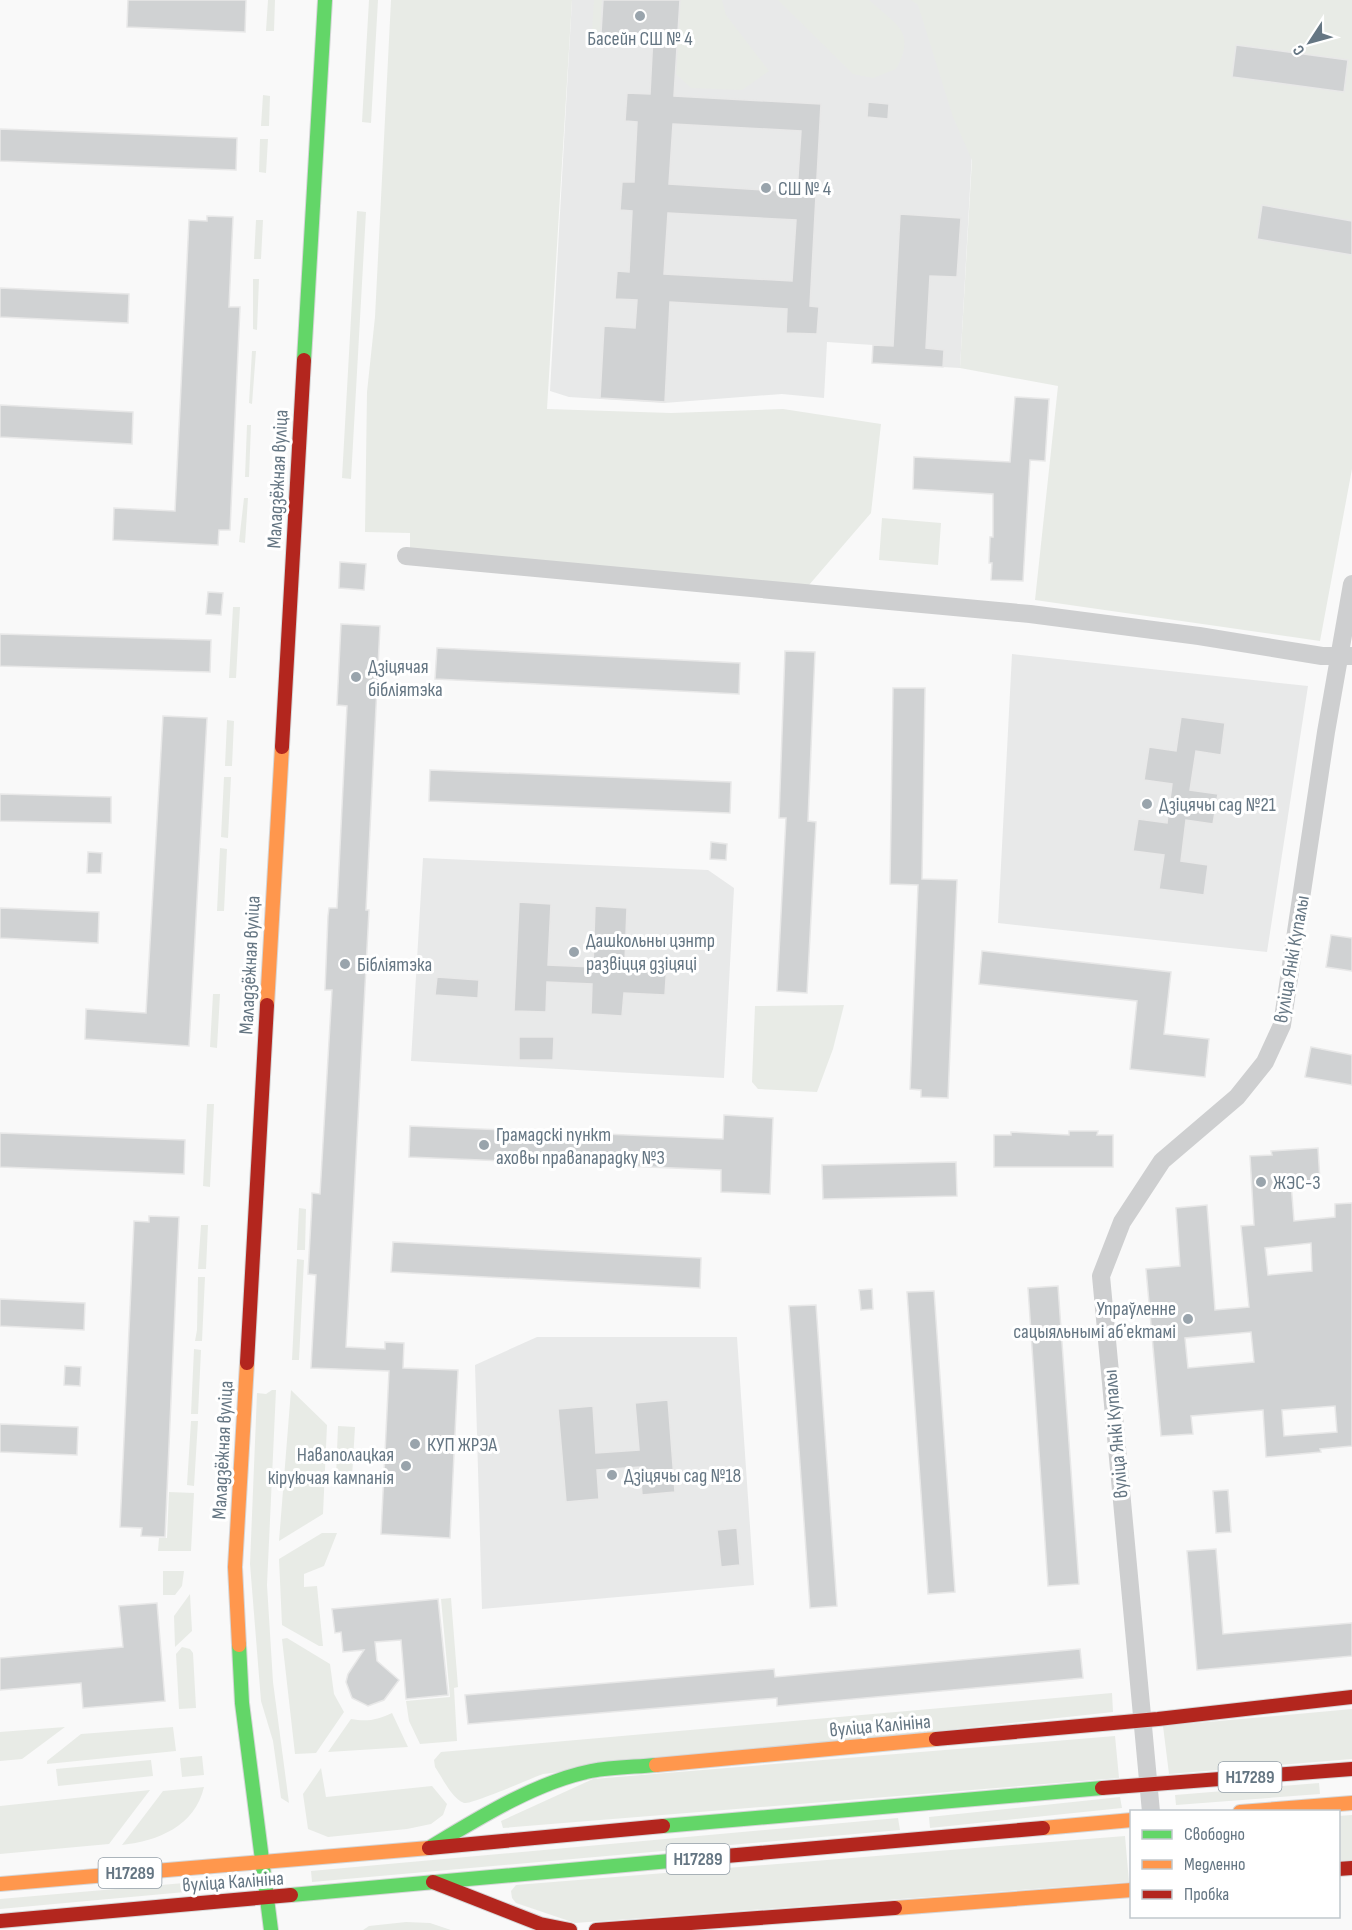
<svg xmlns="http://www.w3.org/2000/svg" width="1352" height="1930" font-family="'Sofia Sans Condensed',sans-serif">
  <style>
    .built { fill: #e8e9e9 }
    .green { fill: #e8ebe6 }
    .building { fill: #d0d2d3; stroke: #e8e8e8; stroke-width: 1.5; fill-rule: evenodd }
    .lines { fill: none; stroke-linecap: round; stroke-linejoin: round }
    .fast-casing { stroke: #d5d6d7; stroke-width: 16 }
    .slow-casing { stroke: #d5d6d7; stroke-width: 16 }
    .jam-casing { stroke: #d5d6d7; stroke-width: 16 }
    .street { stroke: #cecfd0; stroke-width: 18 }
    .fast { stroke: #63d668; stroke-width: 14 }
    .slow { stroke: #ff974d; stroke-width: 14 }
    .jam { stroke: #b3261e; stroke-width: 14 }
    .poi-dot { fill: #99a4ac; stroke: #fff; stroke-width: 2 }
    .labels { text-anchor: middle; stroke-width: 6; stroke-linejoin: round; paint-order: stroke }
    .shield { fill: #fff; stroke: #939fa8; stroke-width: 1.5 }
    .shield-label { font-size: 18px; font-weight: bold; fill: #657683 }
    .poi-label { font-size: 20px; fill: #657683; stroke: #fff; text-anchor: start }
    .street-label { font-size: 20px; fill: #657683; stroke: #fff }
  </style>
  <rect width="100%" height="100%" fill="#f9f9f9"/>
  <path class="built" d="M572 0H945L979 27 960 368 872 363 873 345 827 342 824 398 782 394 664 403 569 397 550 391Z
    M1012 654 1308 686 1267 952 998 923Z
    M423 858 708 870 734 888 724 1078 411 1061Z
    M537 1337H737L754 1585 482 1609 475 1365Z"/>
  <path class="green" d="M268 0H275L274 31H266Z
    M369 0H378L371 123 362 122Z
    M391 0H572L547 409 671 413 783 409 881 424 871 513 809 585 410 549V533L365 532 367 392 375 317Z
    M594 0H602L600 33 592 32Z
    M680 0H722L726 15 769 71 742 90 691 88 676 74Z
    M778 0H869C896 25 917 31 896 69L873 78 853 74Z
    M911 0H1352V469L1320 641 1035 600 1058 386 960 368 972 160 953 117 918 5Z
    M263 95 270 96 269 126H261Z
    M260 139H268L266 173 259 172Z
    M357 211 366 212 351 479 342 478Z
    M256 220H263L261 259H254Z
    M253 279H259L257 330 253 329Z
    M252 351H256L252 404 249 403Z
    M247 425H251L249 477H245Z
    M244 498H248L245 543 239 542Z
    M882 518 941 523 938 565 879 560Z
    M233 607H240L236 678H229Z
    M227 720 234 721 232 766H225Z
    M224 777H231L228 838 221 837Z
    M220 848 227 849 224 911H217Z
    M213 994H220L217 1048 210 1047Z
    M844 1005 833 1049 817 1092 758 1089 752 1082 755 1006Z
    M207 1104H214L210 1187 203 1186Z
    M299 1208 306 1209 305 1250H297Z
    M201 1225H208L206 1269H198Z
    M297 1259 304 1260 299 1360H292Z
    M198 1277H205L202 1341H195L197 1330Z
    M194 1349 201 1350 198 1414H191Z
    M272 1390H276L267 1585 273 1682 289 1803 281 1798 273 1741 261 1701 250 1564 257 1393 266 1394Z
    M291 1390 327 1425 323 1514 279 1541Z
    M191 1421H198L194 1486 187 1485Z
    M338 1426 355 1427 352 1477 336 1476Z
    M169 1492 194 1493 191 1551H158L159 1538H167Z
    M322 1533H337L324 1566 304 1574V1587L317 1586 323 1646H319L282 1625 279 1559Z
    M163 1571H184L182 1586 175 1595H163Z
    M190 1594 192 1631 175 1647 174 1616Z
    M451 1598 458 1687 454 1688 457 1741 420 1744 409 1721 406 1701 450 1697 441 1599Z
    M287 1638 330 1664 334 1694 344 1712 316 1753 295 1754 282 1639Z
    M182 1647 190 1649 193 1653 196 1708 179 1709 176 1654Z
    M1112 1693 1113 1712 543 1774C532 1778 470 1805 464 1803 452 1799 442 1777 435 1767L434 1760 441 1752Z
    M1352 1709V1759L1169 1774 1163 1726Z
    M392 1713 408 1747 328 1752 351 1719C367 1722 377 1720 392 1713Z
    M65 1727 22 1759 0 1761V1732Z
    M173 1727 176 1751 47 1764V1761L81 1734Z
    M1115 1736 1119 1778 503 1828 501 1821 593 1779Z
    M202 1756 204 1775 182 1777 180 1758Z
    M151 1760 153 1776 58 1786 56 1769Z
    M321 1768 326 1797 432 1786 447 1804 443 1815 431 1824 407 1829 328 1837 308 1829 303 1794Z
    M1319 1783 1320 1794 1176 1805 1175 1795Z
    M204 1787C195 1826 158 1841 122 1845L163 1791Z
    M150 1790 109 1844 0 1854V1806Z
    M1120 1797 1122 1808 930 1828 929 1817Z
    M1352 1815V1860L1339 1861 1338 1816Z
    M898 1818 900 1830 312 1882 311 1871Z
    M1125 1836 1129 1882 575 1923 516 1903 512 1898 511 1891 516 1885Z
    M207 1881V1890L0 1909V1899Z
    M406 1922 430 1923 451 1930H363L369 1926Z"/>
  <path class="building" d="M128 0H246L245 32 127 27Z
    M603 0H680L674 96 821 104 810 306 819 307 817 334 786 333 787 309 670 302 665 402 600 398 604 326 635 328 637 300 615 299 617 271 629 272 632 211 620 210 622 182H634L637 122 625 121 627 93 650 94 653 35 601 33ZM673 124 801 131 797 192 669 184ZM668 213 796 220 792 281 664 274Z
    M1236 45 1348 60 1344 92 1232 77Z
    M868 102 889 104 888 119 867 117Z
    M0 129 237 138 236 170 0 161Z
    M1262 205 1352 221V255L1257 239Z
    M900 214 961 218 957 277 930 276 926 348 944 350 943 367 872 363 873 345 893 346Z
    M207 216 233 217 229 307H240L230 530H219L218 545 113 540 114 508 175 511 189 220 207 221Z
    M0 288 129 294 128 323 0 317Z
    M1015 397 1049 399 1045 461 1030 460 1023 581 991 580 992 563H989L990 537H993V494L913 489 914 457 1010 462Z
    M0 405 133 412 132 444 0 437Z
    M340 562 366 564 364 590 339 588Z
    M208 592 223 593 221 615 206 614Z
    M341 624 380 626 366 910H369L346 1347 385 1349V1342L404 1343 403 1368 458 1370 450 1538 381 1534 389 1371 311 1368 316 1275 308 1274 312 1202V1193L320 1194 332 990H325L328 916 329 908H337L347 706 337 705Z
    M0 634 211 640 210 672 0 666Z
    M437 648 740 663 739 694 435 679Z
    M785 651 815 652 808 821 816 822 807 993 777 991 786 818H779Z
    M893 688H925L922 879 957 880 948 1098 921 1097V1090L910 1089 918 885 890 884Z
    M163 716 207 718 189 1046 85 1039 86 1009 146 1013Z
    M1181 717 1225 723 1221 755 1196 751 1190 790 1218 794 1213 824 1186 820 1181 861 1208 865 1204 895 1159 889 1164 855 1133 851 1138 819 1167 823 1172 784 1144 780 1149 747 1176 751Z
    M430 770 731 782 730 813 429 801Z
    M0 794 111 797V823L0 821Z
    M711 842 727 844 726 860 710 859Z
    M88 852 102 853 101 873H87Z
    M519 902 551 904 548 965 593 967 595 906 627 908 625 961 667 963 665 995 624 993 622 1016 591 1014 592 984 547 982 546 1012 514 1011Z
    M0 908 99 912 98 943 0 938Z
    M1331 935 1352 938V971L1326 967Z
    M982 951 1171 972 1164 1034 1209 1039 1205 1077 1130 1069 1137 1001 979 984Z
    M437 977 479 980 478 998 435 995Z
    M519 1037H554L553 1060H519Z
    M1311 1047 1352 1055V1085L1305 1077Z
    M724 1115 773 1118 770 1194 721 1192V1170L409 1157 410 1126 723 1139Z
    M1069 1131H1098L1097 1135H1113V1167H994V1135H1011V1132L1069 1135Z
    M0 1133 185 1140 184 1174 0 1167Z
    M1318 1148 1320 1181 1291 1183 1294 1221 1335 1217V1204L1352 1203V1446L1320 1449 1321 1452 1266 1457 1263 1410 1191 1416 1193 1434 1161 1436 1146 1269 1180 1266 1176 1208 1207 1205 1215 1310 1249 1307 1241 1226 1254 1225 1250 1156 1272 1155 1271 1151ZM1311 1243 1312 1271 1268 1275 1265 1248ZM1251 1332 1254 1362 1188 1368 1185 1338ZM1335 1406 1337 1432 1284 1436 1282 1410Z
    M956 1162 957 1196 823 1199 822 1165Z
    M149 1216 179 1217 165 1537 141 1536 142 1528 120 1527 134 1221 149 1222Z
    M393 1242 701 1258 700 1288 391 1272Z
    M1058 1286 1079 1584 1048 1586 1028 1288Z
    M872 1289 873 1309 861 1310 859 1290Z
    M934 1291 955 1592 928 1594 907 1292Z
    M0 1299 85 1303 84 1330 0 1326Z
    M816 1305 837 1606 810 1608 789 1306Z
    M65 1366 81 1367 80 1386 64 1385Z
    M668 1400 675 1492 642 1495 640 1467 597 1470 599 1499 566 1502 558 1409 593 1406 596 1453 639 1450 635 1403Z
    M0 1424 78 1427 77 1455 0 1452Z
    M1228 1490 1231 1532 1216 1533 1213 1491Z
    M737 1528 740 1565 721 1567 717 1530Z
    M1216 1549 1223 1634 1352 1623V1656L1197 1670 1187 1551Z
    M438 1599 448 1695 406 1699 401 1640 375 1642 377 1661 399 1680 384 1700 368 1706 352 1698 346 1682 348 1674 364 1650 343 1652 341 1632 335 1633 332 1609Z
    M157 1603 165 1701 83 1708 81 1683 0 1690V1658L123 1647 119 1606Z
    M1080 1649 1083 1678 777 1706V1698L468 1724 465 1695 774 1669 775 1677Z"/>
  <g class="lines">
    <g class="fast-casing">
      <path id="fast" d="M304 360 325 0
        M239 1645 242 1703 271 1930
        M663 1826 1102 1788
        M429 1848C477 1819 536 1782 591 1771 612 1767 635 1767 656 1765
        M291 1895 692 1859"/>
    </g>
    <g class="slow-casing">
      <path id="slow" d="M267 1005 282 747
        M239 1645 235 1567 247 1363
        M656 1765 936 1739
        M1240 1812 1352 1803
        M1043 1828 1132 1820
        M0 1884 429 1848
        M895 1908 1132 1890"/>
    </g>
    <g class="jam-casing">
      <path id="jam" d="M282 747 304 360
        M247 1363 267 1005
        M936 1739 1158 1719 1352 1697
        M1102 1788 1352 1769
        M429 1848 663 1826
        M692 1859 1043 1828
        M1338 1869 1352 1868
        M433 1882 540 1924 570 1930
        M0 1921 291 1895
        M596 1930 895 1908"/>
    </g>
    <path class="street" d="M406 556 1030 614 1199 636 1322 656H1352
      M1151 1812 1101 1276 1122 1222 1162 1161 1237 1097 1265 1062 1282 1025 1326 732 1352 584"/>
    <use href="#fast" class="fast"/>
    <use href="#slow" class="slow"/>
    <use href="#jam" class="jam"/>
  </g>
  <g class="poi-dot">
    <circle cx="640" cy="16" r="6"/>
    <circle cx="766" cy="188" r="6"/>
    <circle cx="356" cy="677" r="6"/>
    <circle cx="1147" cy="804" r="6"/>
    <circle cx="574" cy="952" r="6"/>
    <circle cx="345" cy="964" r="6"/>
    <circle cx="484" cy="1145" r="6"/>
    <circle cx="1261" cy="1182" r="6"/>
    <circle cx="1188" cy="1319" r="6"/>
    <circle cx="415" cy="1444" r="6"/>
    <circle cx="406" cy="1466" r="6"/>
    <circle cx="612" cy="1475" r="6"/>
  </g>
  <g class="labels">
    <g class="shield">
      <rect x="1218.5" y="1762" width="63" height="30" rx="4.5"/>
      <rect x="666.5" y="1844" width="63" height="30" rx="4.5"/>
      <rect x="98.5" y="1858" width="63" height="30" rx="4.5"/>
    </g>
    <g class="shield-label">
      <text x="1250" y="1783">Н17289</text>
      <text x="698" y="1865">Н17289</text>
      <text x="130" y="1879">Н17289</text>
    </g>
    <g class="poi-label">
      <text x="640" y="45" text-anchor="middle">Басейн СШ № 4</text>
      <text x="778" y="195">СШ № 4</text>
      <text x="368" y="673">Дзіцячая<tspan x="368" dy="23">бібліятэка</tspan></text>
      <text x="1159" y="811">Дзіцячы сад №21</text>
      <text x="586" y="947">Дашкольны цэнтр<tspan x="586" dy="23">развіцця дзіцяці</tspan></text>
      <text x="357" y="971">Бібліятэка</text>
      <text x="496" y="1141">Грамадскі пункт<tspan x="496" dy="23">аховы правапарадку №3</tspan></text>
      <text x="1273" y="1189">ЖЭС-3</text>
      <text x="1176" y="1315" text-anchor="end">Упраўленне<tspan x="1176" dy="23">сацыяльнымі абʼектамі</tspan></text>
      <text x="427" y="1451">КУП ЖРЭА</text>
      <text x="394" y="1461" text-anchor="end">Наваполацкая<tspan x="394" dy="23">кіруючая кампанія</tspan></text>
      <text x="624" y="1482">Дзіцячы сад №18</text>
    </g>
    <g class="street-label">
      <text transform="translate(277 479) rotate(-87)" y="7">Маладзёжная вуліца</text>
      <text transform="translate(1291 959) rotate(-80)" y="7">вуліца Янкі Купалы</text>
      <text transform="translate(249 965) rotate(-87)" y="7">Маладзёжная вуліца</text>
      <text transform="translate(1115 1434) rotate(-95)" y="7">вуліца Янкі Купалы</text>
      <text transform="translate(222 1450) rotate(-87)" y="7">Маладзёжная вуліца</text>
      <text transform="translate(880 1725) rotate(-5)" y="7">вуліца Калініна</text>
      <text transform="translate(233 1881) rotate(-4)" y="7">вуліца Калініна</text>
    </g>
  </g>
  <rect x="1130" y="1810" width="210" height="108" fill="#ffffff" stroke="#c1c8cd" stroke-width="1.5"/>
  <rect x="1142" y="1830" width="30" height="9" fill="#63d668" stroke="#c1c8cd" stroke-width="1.5"/>
  <text x="1184" y="1840" font-size="18" fill="#657683">Свободно</text>
  <rect x="1142" y="1860" width="30" height="9" fill="#ff974d" stroke="#c1c8cd" stroke-width="1.5"/>
  <text x="1184" y="1870" font-size="18" fill="#657683">Медленно</text>
  <rect x="1142" y="1890" width="30" height="9" fill="#b3261e" stroke="#c1c8cd" stroke-width="1.5"/>
  <text x="1184" y="1900" font-size="18" fill="#657683">Пробка</text>
  <g transform="translate(1310 42) rotate(234)" stroke="#ffffff" stroke-width="4.5" paint-order="stroke">
  <path d="M0-4.5L10 22L0 15L-10 22Z" fill="#657683"/>
  <text y="-9" font-size="16" font-weight="bold" text-anchor="middle" fill="#657683">С</text>
  </g>
</svg>
